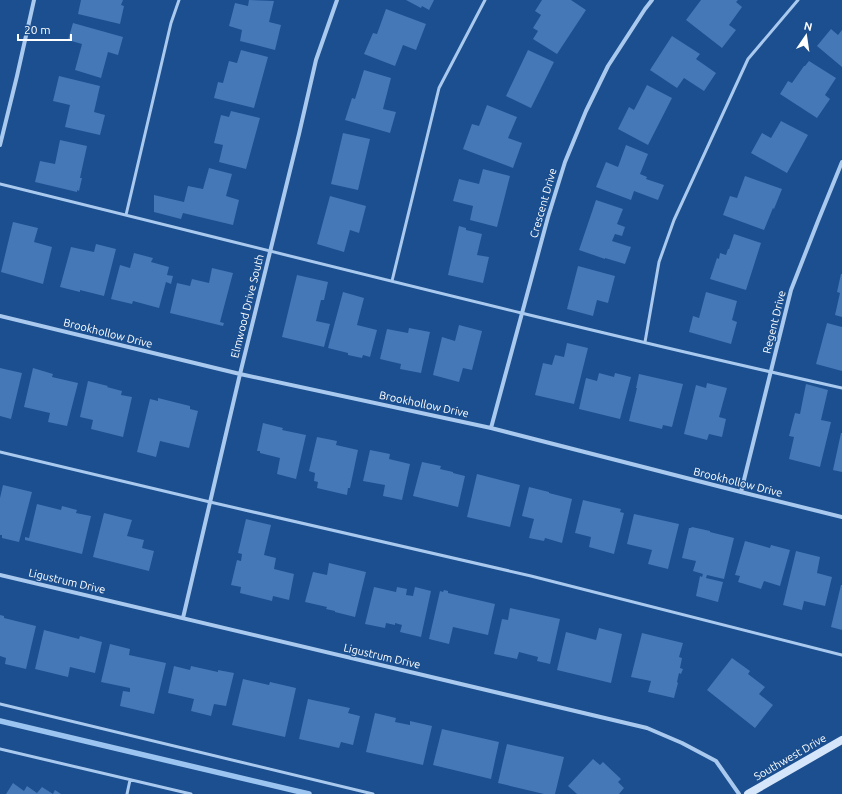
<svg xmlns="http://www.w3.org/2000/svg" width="842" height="794" font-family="Ubuntu,sans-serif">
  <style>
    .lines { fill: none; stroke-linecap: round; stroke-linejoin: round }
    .stream { stroke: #9cc4f0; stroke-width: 5.5 }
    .building { fill: #4478b7 }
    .service { stroke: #a9c9ee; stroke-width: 3 }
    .minor { stroke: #a9c9ee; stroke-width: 4 }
    .secondary { stroke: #d6e6fa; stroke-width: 8 }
    .labels { text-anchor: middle; stroke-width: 3; stroke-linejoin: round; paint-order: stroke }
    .street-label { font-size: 11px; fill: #fff; stroke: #1b4f8f }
  </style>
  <rect width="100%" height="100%" fill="#1b4f8f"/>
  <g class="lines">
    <path class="stream" d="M0 721 309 794"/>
  </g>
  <path class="building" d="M81 0H123L121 5 124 6 120 24 78 14Z
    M249 0 274 1 269 22 281 25 275 50 240 41 242 30 229 26 235 3 248 6Z
    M406 0H434L429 10 422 6 421 8Z
    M542 0H571L586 10 557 54 533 39 538 31 533 28 541 15 535 11Z
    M701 0H738L736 2 742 7 729 25 736 30 722 48 686 20Z
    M386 9 426 24 416 50 403 45 395 66 364 54 373 33 377 34Z
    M73 23 123 37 118 55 108 52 101 78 75 70 82 44 68 40Z
    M831 29 838 35 842 30V67L817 46Z
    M672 36 700 54 696 59 716 73 704 91 684 78 677 88 650 70Z
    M241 50 268 57 254 108 214 98 218 82 223 83 229 61 237 63Z
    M528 50 554 62 531 108 506 96Z
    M809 61 836 78 825 95 830 99 817 118 780 94 788 81 792 83 804 66H805Z
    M364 70 391 78 383 109 396 112 390 133 345 120 352 98 355 99Z
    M59 76 100 86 94 112 105 115 100 135 65 127 70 105 53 101Z
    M647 85 672 98 648 145 618 129 629 107 634 110Z
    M487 105 517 117 508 138 522 143 513 168 463 149 472 124 479 126Z
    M231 111 260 118 246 169 219 162 223 145 214 143 221 115 229 117Z
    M781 121 808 135 787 173 751 153 762 133 771 138Z
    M343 133 370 139 358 190 331 184Z
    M60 140 87 146 80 178H82L79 191 77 190V192L35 182 40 161 55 164Z
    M626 145 648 154 640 174 647 177 646 179 664 185 658 200 634 191 631 200 596 187 606 162 618 167Z
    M209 168 232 174 226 196 239 200 233 225 183 213 181 219 154 212V195L184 202 188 186 203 189Z
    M483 169 510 176 497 227 470 220 473 206 453 201 459 179 479 184Z
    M745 176 782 189 774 209 773 208 764 230 723 215 730 196 737 198Z
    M330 196 366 206 359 233 350 230 344 252 317 244Z
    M596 200 623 209 617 224 625 227 622 236 615 234 612 241 631 247 625 264 605 258V259L579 250Z
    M13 222 38 228 34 242 52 247 43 284 1 272Z
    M459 226 466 228V230L482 234 477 255 489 257 483 283 448 275Z
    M734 234 761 243 746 290 710 279 717 258 719 259 720 253 726 255 728 249H729Z
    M96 244 116 249 104 296 80 290V292L60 287 71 247 94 252Z
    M134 253 153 258 151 262 169 267 167 275 173 276 171 284 166 282 159 308 133 301 132 304 111 299 120 265 130 268Z
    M578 266 615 276 608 303 597 300 593 316 567 309Z
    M212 268 233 273 220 322 224 323 223 326 170 313 177 283 190 286 192 279 209 283Z
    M841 274H842V317L835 315 840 293 837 292Z
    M297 275 328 282 324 300H321L316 321 330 324 324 347 282 337Z
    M343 292 364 298 357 325 377 330 370 357 363 355 362 358 348 355V353L328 348Z
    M706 292 737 301 732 320 737 322 731 344 689 332 693 316 699 318Z
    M827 323 842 327V371L816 364Z
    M459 325 482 331 472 370 463 368 459 382 433 375 442 337 455 341Z
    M409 328 430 332 421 373 400 369 401 364 380 359 387 329 408 333Z
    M567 343 588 348 574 404 535 395 543 363 552 365 555 355 564 357Z
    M0 368 22 373 11 419 0 416Z
    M33 368 53 374 52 377 78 383 67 426 48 422 50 413 24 407Z
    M599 373 614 377 615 373 631 377 620 419 579 409 586 378 597 381Z
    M639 374 683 384 672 427 663 425 662 429 629 421 637 388H636Z
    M88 381 108 386 107 387 122 391 121 395 132 397 123 437 91 429 93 420 80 417Z
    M707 383 727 388 719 417 726 419 722 437 709 434 707 440 684 434 696 385 706 388Z
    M806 384 828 390 821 420 831 422 820 467 789 459 794 437 789 436 795 413 800 414Z
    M158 398 190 406V409L198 411 189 448 160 441 156 457 137 452 150 399 158 401Z
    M263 423 283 428 282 430 306 435 296 479 277 474 280 458 260 453V451H257Z
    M841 433H842V472L833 470Z
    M317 437 337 441 336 445 358 450 350 488H348L347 495 317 488 318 482 314 481 315 473 309 471Z
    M370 450 390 454 389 459 410 464 402 500 383 496 385 485 363 481Z
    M422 462 441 466 440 469 453 472V473L465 476 458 507 413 496Z
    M477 474 520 485 510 527 467 517Z
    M3 485 32 492 19 542 2 538V535H0V498Z
    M529 487 549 492V493L572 499 562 543 545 538 544 541 529 538 534 519 522 516Z
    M583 500 621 509 620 512 624 513 614 554 589 547 591 537 575 533Z
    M37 504 61 510 62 506 77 510 76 513 91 516 82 554 25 540V537L29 538Z
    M104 513 132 520 127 536 144 540 142 548 154 551 149 571 93 557Z
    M634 514 679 524 668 569 648 564 652 550 627 544Z
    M246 519 271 525 264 555 276 558 274 569 294 574 289 600 273 596 272 601 240 593 241 587 231 585 237 560 241 561 242 554 238 553Z
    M692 527 710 531V532L734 538 724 579 707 575 706 578 723 582 718 602 696 596 700 576 702 577 703 574 693 571 696 561 682 558 689 528H691Z
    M745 541 770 548 771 545 790 550 780 586 764 581 761 589 738 582 740 576 735 575Z
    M796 551 820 557 817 573 832 577 825 606 804 601 802 610 783 605Z
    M329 563 366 572 355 617 335 612V611L326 609 327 607 305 602 313 572 327 575Z
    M841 585H842V630L831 627Z
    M374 587 396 592 397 587 407 589 406 595 413 596 415 587 431 591 421 637 400 632 402 625 395 623V625L386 623 385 628 365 624Z
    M444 590 448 591V593L495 604 488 635 453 627 449 644 429 639 440 591 443 592Z
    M510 608 560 619 550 664 537 661 538 657 519 652 517 659 494 654 502 619 508 620Z
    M0 615 4 616V618L36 626 26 669 5 664 6 658 0 656Z
    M599 628 622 634 611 683 557 670 566 632 596 640Z
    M44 630 79 639 80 636 102 642 95 673 70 667 68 677 35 669Z
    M642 633 683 643 679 657 682 658 680 668 683 669 681 674 679 673 677 682 678 683 674 698 648 692 651 681 631 677Z
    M110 644 130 649 129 655 166 663 154 714 120 706 123 691 130 692V688L101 682Z
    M732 658 750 671 748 674 765 687 759 694 773 705 755 728 707 690Z
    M174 666 190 670 191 666 218 672V670L234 673 226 706 214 704 211 716 191 711 194 699 168 693Z
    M243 679 269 685 270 682 296 688 285 737 232 725Z
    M308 699 350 708 348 713 360 716 353 745 341 742 339 748 299 739Z
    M375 713 396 718 395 722 410 725V721L432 726 423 765 366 752Z
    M442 729 499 742 491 779 433 765Z
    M507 744 564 757 555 794H544L498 783Z
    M593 759 600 765 603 762 621 779 618 782 624 788 619 794H577L568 786Z
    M13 783 24 791 27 786 37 793 42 787 53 794 55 790 61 794H6Z"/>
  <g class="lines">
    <path class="service" d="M0 184C280 253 560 325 842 388
      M126 215 171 23 179 0
      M392 281 439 88 485 0
      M645 342 659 262 674 220 748 59 798 0
      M0 452 210 502 531 576 842 655
      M0 704 373 794
      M0 749 191 794
      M127 794 130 780"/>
    <path class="minor" d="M0 145 17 76 34 0
      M0 316 240 374 491 428 741 492 842 517
      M491 428 548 217 565 162 586 111 608 66 645 9 652 0
      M741 492 791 290 818 221 842 162
      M0 575 647 728 682 743 716 761 739 794
      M183 618 240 374 299 134 316 60 337 0"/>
    <path class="secondary" d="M748 794 842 740"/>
  </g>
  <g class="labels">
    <g class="street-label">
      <text transform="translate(543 203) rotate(-74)" y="4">Crescent Drive</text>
      <text transform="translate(247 306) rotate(-76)" y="4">Elmwood Drive South</text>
      <text transform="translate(774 322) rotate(-76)" y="4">Regent Drive</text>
      <text transform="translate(108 333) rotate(14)" y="4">Brookhollow Drive</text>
      <text transform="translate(424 404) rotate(12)" y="4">Brookhollow Drive</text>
      <text transform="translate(738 482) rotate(14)" y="4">Brookhollow Drive</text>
      <text transform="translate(67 581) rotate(13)" y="4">Ligustrum Drive</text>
      <text transform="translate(382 656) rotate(13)" y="4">Ligustrum Drive</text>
      <text transform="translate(790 757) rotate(-30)" y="4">Southwest Drive</text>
    </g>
  </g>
  <g transform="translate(806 36) rotate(13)" stroke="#1b4f8f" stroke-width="3" paint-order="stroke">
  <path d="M0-3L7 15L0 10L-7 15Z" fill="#ffffff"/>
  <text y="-6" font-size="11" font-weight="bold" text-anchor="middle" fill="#ffffff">N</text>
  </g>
  <path d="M18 34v6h53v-6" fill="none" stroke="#ffffff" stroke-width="2"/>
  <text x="24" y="34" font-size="12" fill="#ffffff" stroke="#1b4f8f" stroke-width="3" paint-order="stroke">20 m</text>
</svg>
